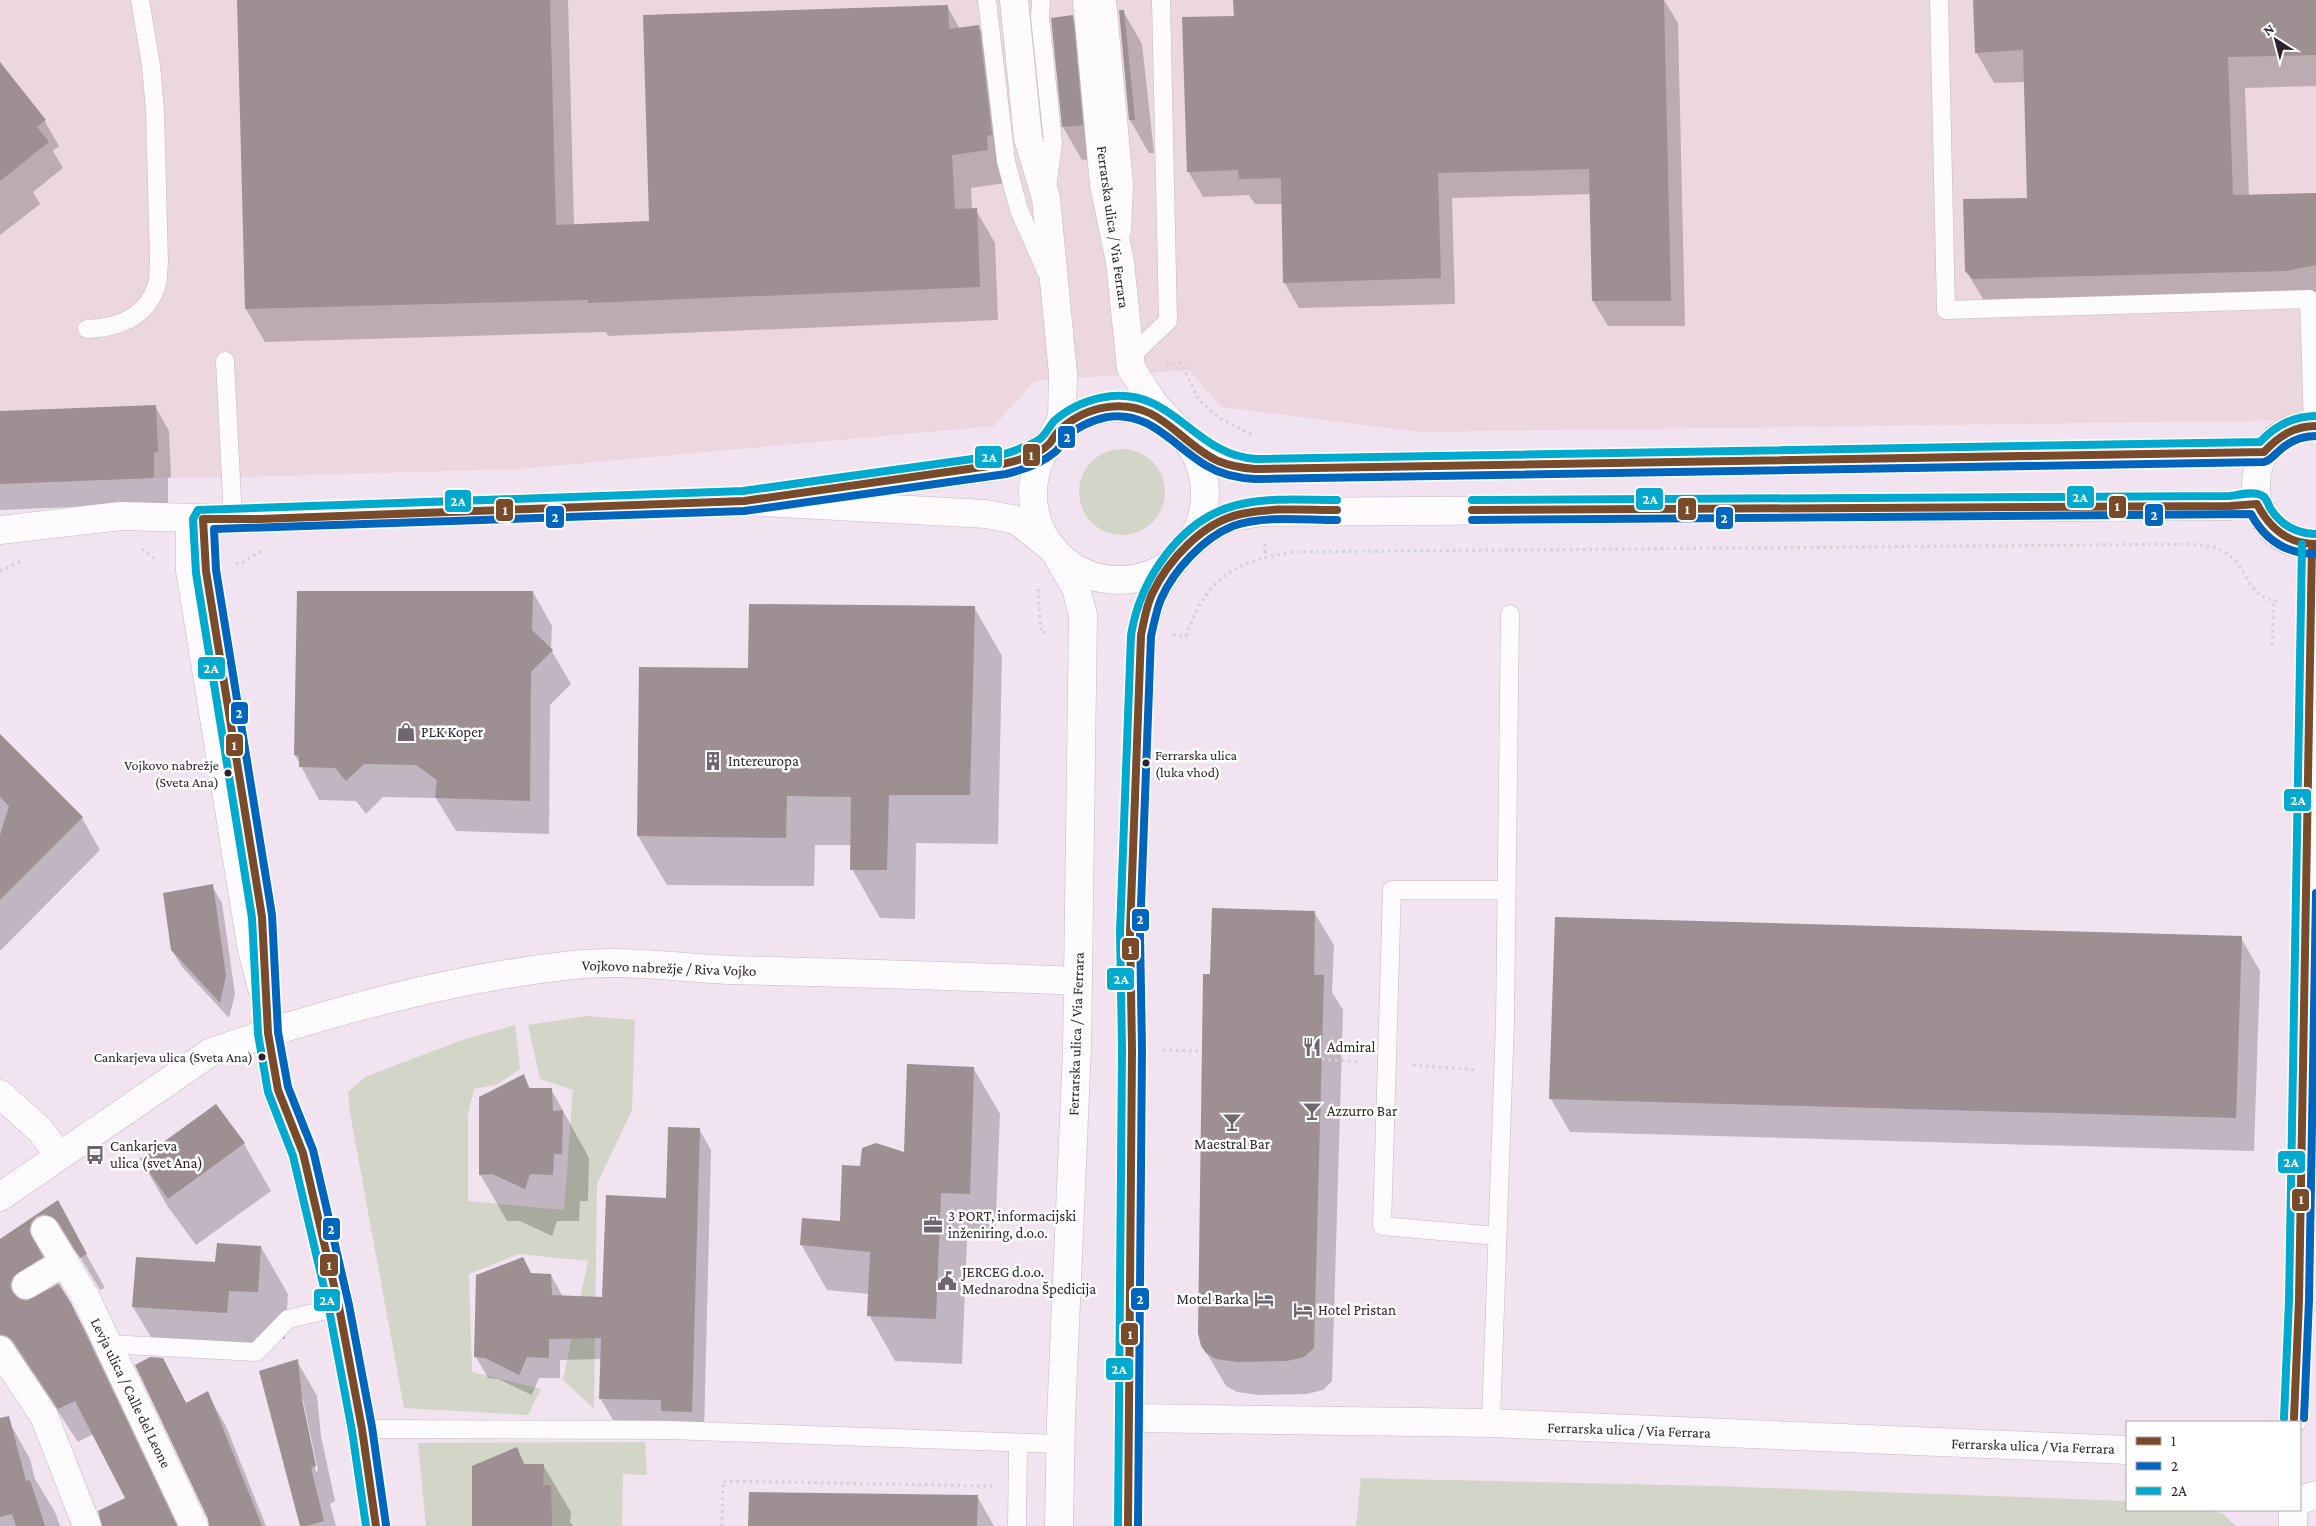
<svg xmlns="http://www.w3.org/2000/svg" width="2316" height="1526" font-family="'Crimson Pro',serif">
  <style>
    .industrial { fill: #ecd7df }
    .green { fill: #d3d5c8 }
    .shadow { fill: #0003; fill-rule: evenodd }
    .building { fill: #9d8f92 }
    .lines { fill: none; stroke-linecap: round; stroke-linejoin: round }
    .lane-casing { stroke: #c4b9c3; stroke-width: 19 }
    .street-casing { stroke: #c4b9c3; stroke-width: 29 }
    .secondary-casing { stroke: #c4b9c3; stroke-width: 29 }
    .primary-casing { stroke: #c4b9c3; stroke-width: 29 }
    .path { stroke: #d4d0d4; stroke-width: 3; stroke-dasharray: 2.5 4; stroke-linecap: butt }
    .lane { stroke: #fdfbfd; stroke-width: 18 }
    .street { stroke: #fdfbfd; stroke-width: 28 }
    .secondary { stroke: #fdfbfd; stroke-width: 28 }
    .primary { stroke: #fdfbfd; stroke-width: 28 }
    .bus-1-casing { stroke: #fff; stroke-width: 11 }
    .bus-2-casing { stroke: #fff; stroke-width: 11 }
    .bus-3-casing { stroke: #fff; stroke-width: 11 }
    .bus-1 { stroke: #7a4b2a; stroke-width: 8 }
    .bus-2 { stroke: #0065bd; stroke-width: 8 }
    .bus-3 { stroke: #00a9ce; stroke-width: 8 }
    .bus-dot { fill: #2c222b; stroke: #fff; stroke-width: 2 }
    .labels { text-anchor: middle; stroke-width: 5; stroke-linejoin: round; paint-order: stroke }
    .bus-label { font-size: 14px; fill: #2c222b; stroke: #fff; text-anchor: end }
    .street-label { font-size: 15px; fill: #2c222b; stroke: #fff }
    .poi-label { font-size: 15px; fill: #2c222b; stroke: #fff; text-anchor: start }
    .line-badge { stroke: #fff; stroke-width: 2 }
    .badge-label { font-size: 14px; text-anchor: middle; font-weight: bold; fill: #fff }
  </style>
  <rect width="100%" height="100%" fill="#f1e3f0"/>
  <path class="industrial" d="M0 0H2316V420L1419 432 1221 407 1189 370 1035 381 994 426 520 469 246 477 154 478 0 484Z"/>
  <path class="green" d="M1079 492a43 43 0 1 1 86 0a43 43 0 1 1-86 0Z
    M587 1016 635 1020 632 1110 597 1184 594 1409 563 1380 588 1261 519 1254 469 1274 472 1372 541 1389 528 1415 404 1408 350 1113 348 1092 365 1077 462 1040 515 1025 520 1069 496 1085 474 1089 468 1115V1201L564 1210 573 1090 540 1079 528 1025Z
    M645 1442 647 1475 623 1474 622 1526H426L418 1443Z
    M1361 1478 1714 1486 2127 1501V1510H2207L2222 1513 2236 1526H1356Z"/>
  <path class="shadow" d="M238 0H568L574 225 650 222 947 6 960 29 979 27 998 60 1006 183 971 188 972 210H976L995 243 998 320 608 336 606 332 265 342 246 309Z
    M1235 0H1664L1678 23 1685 326H1608L1593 301 1590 194 1452 198 1455 304 1299 308 1284 282 1282 204H1255L1249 195 1203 197 1188 171 1235 17Z
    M1975 0H2316V86L2245 88 2249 196 2316 195V299L1985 302 1966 271 2028 199 2025 82 1994 83 1976 52Z
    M1123 11 1142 44 1154 153H1149L1130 120Z
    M1072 17 1091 50 1101 158 1082 160 1063 127 1052 19Z
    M0 64 44 120 59 146 53 151 63 168 33 192 40 204 0 235Z
    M155 406 169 431 171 477 168 478V503L0 510V413Z
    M533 592 552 626 551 650 571 684 550 705 549 834 456 831 436 798 383 797 366 814 356 801 319 800 295 755Z
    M974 607 1002 656 998 844 916 843 915 919 880 918 852 869V845H815L814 886 667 885 638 836Z
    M0 736 82 818 100 850 0 951Z
    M212 886 222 903 235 994 229 1018 182 967 172 950Z
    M1314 912 1334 945 1332 992 1343 1010 1332 1381 1323 1390 1307 1394 1258 1395 1237 1392 1226 1386 1202 1345 1212 975Z
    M2241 938 2260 971 2254 1151 1570 1132 1551 1099Z
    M974 1069 1000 1114 995 1239 967 1238 962 1364 895 1361 869 1315V1294L827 1290 801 1244 841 1223 862 1168 905 1154Z
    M523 1076 531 1090 551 1089 589 1158 588 1201H580L579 1221H557L552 1236 520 1221H507L480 1174Z
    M699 1129 711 1150 704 1433 674 1432 668 1421 613 1420 600 1398 602 1359 560 1360V1378H539L532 1395 498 1379 488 1378 476 1357 532 1274 551 1275 563 1297 603 1298 667 1199Z
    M244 1144 271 1191 196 1245 168 1207 141 1160Z
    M57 1202 105 1288 100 1290 79 1255 73 1250 65 1248 48 1265 90 1338 179 1526H103L127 1499 93 1434 78 1442 34 1375 0 1343V1241Z
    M261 1247 288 1294 285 1339 256 1337 254 1360 161 1354 133 1307 216 1263Z
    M162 1359 187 1404 207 1393 226 1426 266 1526H210Z
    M297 1361 317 1396 321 1436 335 1501 330 1504 336 1526H301ZM300 1400H303L318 1471 316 1472Z
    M11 1425 30 1459 35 1479 55 1512 60 1526H0V1429Z
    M516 1449 525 1465H543L571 1512 570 1521 573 1526H473Z
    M977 1496 994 1526H749Z"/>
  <path class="building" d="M237 0H550L556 225 649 221 643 15 948 5 949 29 979 25 992 135 987 136 988 150 952 155 955 209 977 208 980 287 588 303V300L245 309Z
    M1233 0H1664L1671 301H1592L1589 169 1438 173 1441 278 1283 283 1281 178 1239 179 1238 170 1187 172 1182 17 1234 16Z
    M1973 0H2316V55L2228 57 2233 195 2316 193V265L2286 271 1973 279 1965 271 1963 199 2027 198 2023 50 1975 53Z
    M1119 10H1124L1135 120H1129Z
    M1073 15 1083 125 1062 127 1051 18Z
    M0 62 46 120 37 127 49 142 0 181Z
    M156 405 158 452H154V478L0 484V411Z
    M297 591H533L532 630 553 650 531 672 530 801 435 798 437 780 416 765 364 764 346 781 335 768 299 767V756L294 755Z
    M749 604 975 606 970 795H889L887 870H850L851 797 787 796 786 838 637 836 639 667 748 668Z
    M0 734 83 817 0 900V835L9 806 0 797Z
    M213 884 226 976 220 1003 171 950 163 893Z
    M1212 908 1315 911 1314 975H1324L1314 1348 1304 1357 1287 1361 1238 1362 1216 1359 1206 1353 1201 1346 1198 1333 1203 974H1210Z
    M1555 917 2242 936 2236 1118 1549 1099Z
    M907 1064 974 1067 970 1194 941 1193 936 1319 867 1316 870 1252 800 1245 802 1218 840 1221 842 1165 860 1166 862 1148 876 1143 904 1152Z
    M524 1074 529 1088H552L553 1111 563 1110 562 1154H554L553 1175 530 1174 525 1189 492 1174 479 1175V1097Z
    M216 1104 245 1143 168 1199 140 1159Z
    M668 1127 700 1128 692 1412 661 1411V1400L599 1399 601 1338 549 1339V1358L527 1357 519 1375 485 1358 474 1357 476 1275 523 1257 531 1273 551 1274 552 1295 602 1297 606 1195 666 1198Z
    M58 1200 87 1254 80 1258 58 1222 53 1217 45 1214 37 1216 31 1223 29 1231 43 1257 13 1277 10 1285 12 1292 19 1299 27 1301 59 1284 71 1303 177 1526H102L98 1511 125 1498 75 1401 58 1409 13 1341 7 1336 0 1334V1239Z
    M217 1243 261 1246 258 1292 229 1291 227 1313 132 1307 136 1257 215 1262Z
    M150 1357 163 1358 186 1403 208 1391 262 1526H209L208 1519 135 1365Z
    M298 1359 302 1399 316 1466 311 1468 324 1521 307 1526H300L259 1371Z
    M9 1416 26 1481 30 1480 45 1526H16L12 1514 0 1517V1418Z
    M517 1447 524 1464H544L543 1485H551L552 1526H472V1466Z
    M749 1492 978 1495 977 1526H748Z"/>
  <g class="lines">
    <g class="lane-casing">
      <path id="lane" d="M987 0 1006 161 1019 210 1046 271
        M1041 0 1040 17 1053 143 1047 188
        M1107 0 1124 184 1122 231
        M1939 0 1946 310 2309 299 2313 426
        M87 329C117 328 146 318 156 287 159 280 158 271 159 263L155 111 151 65 140 0
        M1130 357 1168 321 1161 0
        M225 361 233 519
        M185 518V571L247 951 257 989
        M1497 1236 1382 1226 1392 890H1506
        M108 1344 256 1352 288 1319 339 1307
        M1491 1423 1505 1021 1510 614
        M362 1429 669 1430 1060 1444
        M1017 1526 1018 1443"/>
    </g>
    <g class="street-casing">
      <path id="street" d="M1014 0 1028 138 1046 198 1063 374 1062 417 1049 444
        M1087 0 1104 185 1120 262 1131 368 1154 404 1183 435
        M0 1094 41 1131 59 1156
        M0 1197 211 1052 268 1033
        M45 1230 85 1296 194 1526
        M26 1285 65 1262
        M0 1350 44 1416 87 1526
        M1130 1418 1491 1423 2127 1450
        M2294 1418 2299 1300 2312 544
        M2300 1500 2316 1495
        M2293 1510V1526"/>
    </g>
    <g class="secondary-casing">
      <path id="secondary" d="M810 492 988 468 1025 458 1049 444
        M203 519 206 571 262 917 268 1033 278 1090 303 1153 339 1307 362 1429 376 1526
        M0 530 121 516 233 519 744 501 986 514 1016 520 1053 549 1076 588 1083 615 1077 1049 1061 1418 1059 1526
        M268 1033C368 1002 469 976 573 965 626 959 680 968 733 970 848 973 963 976 1078 981
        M1128 1526 1132 1049 1130 932 1141 635 1154 591 1180 554"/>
    </g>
    <g class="primary-casing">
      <path id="primary" d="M1033 494a86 86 0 1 1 172 0a86 86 0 1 1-172 0Z
        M2316 426C2235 422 2237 551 2316 544
        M1183 435C1212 457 1226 468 1262 469L2264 452
        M1180 554 1208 530 1230 517 1264 512 2230 506 2257 504"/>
    </g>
    <path class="path" d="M1166 365 1181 363 1199 400 1219 418 1253 435
      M1265 544V556
      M142 549 157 560
      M236 563 240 564 261 551
      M0 571 22 561
      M1038 589 1041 632 1051 633
      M1173 635 1186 636C1207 577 1234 561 1294 552L2190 544C2201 545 2214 546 2224 552 2249 564 2245 601 2281 601
      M2272 645 2274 601
      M1163 1050 1202 1051
      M1322 1059 1361 1062
      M1413 1065 1476 1070
      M722 1526 723 1481 992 1486"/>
    <use href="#lane" class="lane"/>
    <use href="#street" class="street"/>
    <use href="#secondary" class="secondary"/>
    <use href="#primary" class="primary"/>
    <g class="bus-1-casing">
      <path id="bus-1" d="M1472 510 2230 506 2257 504C2270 529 2288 544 2316 544
        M2294 1418 2299 1300 2312 544
        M376 1526 362 1429 339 1307 303 1153 278 1090 268 1033 262 917 206 571 203 519H260L744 501 1003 464C1019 460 1037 456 1049 444 1052 441 1054 436 1058 432 1070 419 1090 409 1108 407 1160 400 1178 442 1218 461 1230 466 1242 468 1255 469L2264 452C2279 436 2294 426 2316 426
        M1128 1526 1132 1049 1130 932 1141 635C1144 621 1146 607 1152 594 1168 560 1203 522 1241 514 1272 507 1305 510 1337 510"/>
    </g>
    <g class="bus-2-casing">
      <path id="bus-2" d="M1472 520 2251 514C2265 540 2287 554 2316 554
        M2304 1418 2309 1300 2316 893
        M386 1525 372 1427 349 1305 313 1150 288 1087 278 1032 272 915 216 570 214 529 744 511 1006 474C1023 470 1041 464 1055 452 1059 449 1061 444 1064 440 1074 428 1092 420 1107 417 1150 410 1174 447 1207 466 1222 475 1238 478 1255 479L2264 462C2271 460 2274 455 2280 450 2290 441 2302 436 2316 436
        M1138 1526 1142 1049 1140 932 1151 636C1154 624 1156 611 1161 599 1174 570 1203 538 1233 526 1265 515 1304 520 1337 520"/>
    </g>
    <g class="bus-3-casing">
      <path id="bus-3" d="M1472 500 2230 496C2238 495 2253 491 2261 495 2266 497 2268 503 2270 508 2281 525 2296 534 2316 534
        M2284 1418 2289 1300 2302 544
        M366 1526 352 1431 329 1309 293 1156 268 1092 258 1034 252 918 196 573 193 519 198 510 743 491 1001 455C1014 451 1028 447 1040 439 1046 434 1049 427 1054 421 1068 409 1087 400 1105 397 1174 386 1192 455 1256 459L2260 442C2275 426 2293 416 2316 416
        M1118 1526 1122 1049 1120 932 1131 635C1140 580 1180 519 1237 505 1269 497 1304 500 1337 500"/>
    </g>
    <use href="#bus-1" class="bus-1"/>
    <use href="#bus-2" class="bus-2"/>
    <use href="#bus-3" class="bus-3"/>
  </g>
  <defs>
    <g id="shop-bare" transform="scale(1.5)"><path d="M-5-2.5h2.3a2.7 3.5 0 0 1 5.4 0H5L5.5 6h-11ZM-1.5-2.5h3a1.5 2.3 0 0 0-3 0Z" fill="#716670" stroke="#fff" stroke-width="2.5" paint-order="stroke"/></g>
    <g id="building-bare" transform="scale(1.5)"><path d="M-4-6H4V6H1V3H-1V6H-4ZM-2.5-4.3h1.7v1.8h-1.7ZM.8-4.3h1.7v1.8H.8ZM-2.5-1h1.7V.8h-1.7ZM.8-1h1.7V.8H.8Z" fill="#716670" stroke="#fff" stroke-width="2.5" paint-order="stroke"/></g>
    <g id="restaurant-bare" transform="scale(1.5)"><path d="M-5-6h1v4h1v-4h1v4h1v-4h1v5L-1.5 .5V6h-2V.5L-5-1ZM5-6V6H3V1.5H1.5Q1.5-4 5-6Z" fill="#716670" stroke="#fff" stroke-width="2.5" paint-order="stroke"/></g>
    <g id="bar-bare" transform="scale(1.5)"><path d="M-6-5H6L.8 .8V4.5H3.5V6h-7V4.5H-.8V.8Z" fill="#716670" stroke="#fff" stroke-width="2.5" paint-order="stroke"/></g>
    <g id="bus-bare" transform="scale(1.5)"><path d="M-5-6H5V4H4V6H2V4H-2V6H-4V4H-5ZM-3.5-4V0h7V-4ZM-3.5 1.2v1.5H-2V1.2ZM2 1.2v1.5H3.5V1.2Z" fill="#716670" stroke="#fff" stroke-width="2.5" paint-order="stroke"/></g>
    <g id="office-bare" transform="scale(1.5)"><path d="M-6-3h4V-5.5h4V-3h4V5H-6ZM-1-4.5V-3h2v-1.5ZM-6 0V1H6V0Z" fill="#716670" stroke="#fff" stroke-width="2.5" paint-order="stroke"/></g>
    <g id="civic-bare" transform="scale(1.5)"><path d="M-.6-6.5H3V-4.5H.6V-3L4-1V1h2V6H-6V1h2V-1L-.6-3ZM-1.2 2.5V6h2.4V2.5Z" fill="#716670" stroke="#fff" stroke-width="2.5" paint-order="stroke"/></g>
    <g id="hotel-bare" transform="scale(1.5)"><path d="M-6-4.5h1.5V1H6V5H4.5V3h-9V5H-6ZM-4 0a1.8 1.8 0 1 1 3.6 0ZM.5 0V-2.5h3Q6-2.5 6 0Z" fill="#716670" stroke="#fff" stroke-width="2.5" paint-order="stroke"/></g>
  </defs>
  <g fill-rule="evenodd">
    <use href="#shop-bare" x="406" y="732"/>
    <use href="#building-bare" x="713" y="761"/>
    <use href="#restaurant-bare" x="1312" y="1047"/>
    <use href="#bar-bare" x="1312" y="1111"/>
    <use href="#bar-bare" x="1232" y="1122"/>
    <use href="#bus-bare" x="95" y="1155"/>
    <use href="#office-bare" x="933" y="1225"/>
    <use href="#civic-bare" x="947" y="1281"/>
    <use href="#hotel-bare" x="1264" y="1299"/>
    <use href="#hotel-bare" x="1303" y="1310"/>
  </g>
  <g class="bus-dot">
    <circle cx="1146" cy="763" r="4.5"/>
    <circle cx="228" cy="773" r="4.5"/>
    <circle cx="262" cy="1057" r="4.5"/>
  </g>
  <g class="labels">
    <g class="bus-label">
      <text x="1155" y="760" text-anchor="start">Ferrarska ulica<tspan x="1155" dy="17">(luka vhod)</tspan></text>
      <text x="219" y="770">Vojkovo nabrežje<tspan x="219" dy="17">(Sveta Ana)</tspan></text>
      <text x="253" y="1062">Cankarjeva ulica (Sveta Ana)</text>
    </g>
    <g class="street-label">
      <text transform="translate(1113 227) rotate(82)" y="5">Ferrarska ulica / Via Ferrara</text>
      <text transform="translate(669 968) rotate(2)" y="5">Vojkovo nabrežje / Riva Vojko</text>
      <text transform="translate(1076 1034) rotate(-88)" y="5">Ferrarska ulica / Via Ferrara</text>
      <text transform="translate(131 1393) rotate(64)" y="5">Levja ulica / Calle del Leone</text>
      <text transform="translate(1629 1430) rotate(2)" y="5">Ferrarska ulica / Via Ferrara</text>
      <text transform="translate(2033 1446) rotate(2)" y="5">Ferrarska ulica / Via Ferrara</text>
    </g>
    <g class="poi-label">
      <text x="421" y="737">PLK Koper</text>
      <text x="728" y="766">Intereuropa</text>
      <text x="1327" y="1052">Admiral</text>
      <text x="1327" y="1116">Azzurro Bar</text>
      <text x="1232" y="1149" text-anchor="middle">Maestral Bar</text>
      <text x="110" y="1151">Cankarjeva<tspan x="110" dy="17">ulica (svet Ana)</tspan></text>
      <text x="948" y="1221">3 PORT, informacijski<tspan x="948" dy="17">inženiring, d.o.o.</tspan></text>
      <text x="962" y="1277">JERCEG d.o.o.<tspan x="962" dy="17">Mednarodna Špedicija</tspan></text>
      <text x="1249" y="1304" text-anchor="end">Motel Barka</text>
      <text x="1318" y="1315">Hotel Pristan</text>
    </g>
  </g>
  <g class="line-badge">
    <rect x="1057" y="425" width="19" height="24" rx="5" fill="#0065bd"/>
    <rect x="1022" y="443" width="19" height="24" rx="5" fill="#7a4b2a"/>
    <rect x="974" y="445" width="29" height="24" rx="5" fill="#00a9ce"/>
    <rect x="2066" y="485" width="29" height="24" rx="5" fill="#00a9ce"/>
    <rect x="1635" y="487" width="29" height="24" rx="5" fill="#00a9ce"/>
    <rect x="444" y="489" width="28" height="24" rx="5" fill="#00a9ce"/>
    <rect x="2108" y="495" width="19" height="24" rx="5" fill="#7a4b2a"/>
    <rect x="1677" y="497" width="20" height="24" rx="5" fill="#7a4b2a"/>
    <rect x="495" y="498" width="19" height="24" rx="5" fill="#7a4b2a"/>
    <rect x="2144" y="503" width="20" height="24" rx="5" fill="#0065bd"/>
    <rect x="545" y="505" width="20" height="24" rx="5" fill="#0065bd"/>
    <rect x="1715" y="506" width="19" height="24" rx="5" fill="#0065bd"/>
    <rect x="197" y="656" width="29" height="24" rx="5" fill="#00a9ce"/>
    <rect x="230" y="701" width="19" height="24" rx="5" fill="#0065bd"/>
    <rect x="225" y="733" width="19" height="24" rx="5" fill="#7a4b2a"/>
    <rect x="2283" y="788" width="29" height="24" rx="5" fill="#00a9ce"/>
    <rect x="1131" y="908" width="19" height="24" rx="5" fill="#0065bd"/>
    <rect x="1121" y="937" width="19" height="24" rx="5" fill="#7a4b2a"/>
    <rect x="1106" y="967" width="29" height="24" rx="5" fill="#00a9ce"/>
    <rect x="2277" y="1150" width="29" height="24" rx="5" fill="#00a9ce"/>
    <rect x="2291" y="1188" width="19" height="24" rx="5" fill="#7a4b2a"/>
    <rect x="322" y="1217" width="19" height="24" rx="5" fill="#0065bd"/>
    <rect x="319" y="1253" width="20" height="24" rx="5" fill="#7a4b2a"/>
    <rect x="1130" y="1287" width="20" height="24" rx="5" fill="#0065bd"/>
    <rect x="313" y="1288" width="28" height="24" rx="5" fill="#00a9ce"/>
    <rect x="1120" y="1322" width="19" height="24" rx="5" fill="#7a4b2a"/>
    <rect x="1105" y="1357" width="29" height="24" rx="5" fill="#00a9ce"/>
  </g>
  <g class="badge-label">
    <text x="1067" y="442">2</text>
    <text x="1031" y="460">1</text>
    <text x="989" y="462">2A</text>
    <text x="2080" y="502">2A</text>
    <text x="1650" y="504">2A</text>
    <text x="458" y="506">2A</text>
    <text x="2117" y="511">1</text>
    <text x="1687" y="514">1</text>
    <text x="505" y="515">1</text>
    <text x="2154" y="520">2</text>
    <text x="555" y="522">2</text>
    <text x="1724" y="523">2</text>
    <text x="211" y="673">2A</text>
    <text x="239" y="718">2</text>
    <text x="234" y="750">1</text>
    <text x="2298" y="805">2A</text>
    <text x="1140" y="924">2</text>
    <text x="1130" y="954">1</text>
    <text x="1121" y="984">2A</text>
    <text x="2291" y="1167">2A</text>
    <text x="2301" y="1204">1</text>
    <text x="331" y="1234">2</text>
    <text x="329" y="1270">1</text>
    <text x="1140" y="1304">2</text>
    <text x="327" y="1305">2A</text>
    <text x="1130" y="1339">1</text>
    <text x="1119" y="1374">2A</text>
  </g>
  <rect x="2126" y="1421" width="175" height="90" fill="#ffffff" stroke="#aba7aa"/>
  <rect x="2136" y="1437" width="25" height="8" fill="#7a4b2a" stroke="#aba7aa"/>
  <text x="2171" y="1446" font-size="15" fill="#2c222b">1</text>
  <rect x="2136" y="1462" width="25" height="8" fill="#0065bd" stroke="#aba7aa"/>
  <text x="2171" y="1471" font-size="15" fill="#2c222b">2</text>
  <rect x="2136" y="1487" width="25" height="8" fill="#00a9ce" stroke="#aba7aa"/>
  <text x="2171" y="1496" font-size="15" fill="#2c222b">2A</text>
  <g transform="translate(2276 40) rotate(324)" stroke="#ffffff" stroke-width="4" paint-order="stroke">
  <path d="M0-4L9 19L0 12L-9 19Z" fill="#2c222b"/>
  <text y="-8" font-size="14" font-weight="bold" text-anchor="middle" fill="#2c222b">N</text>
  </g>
</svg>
